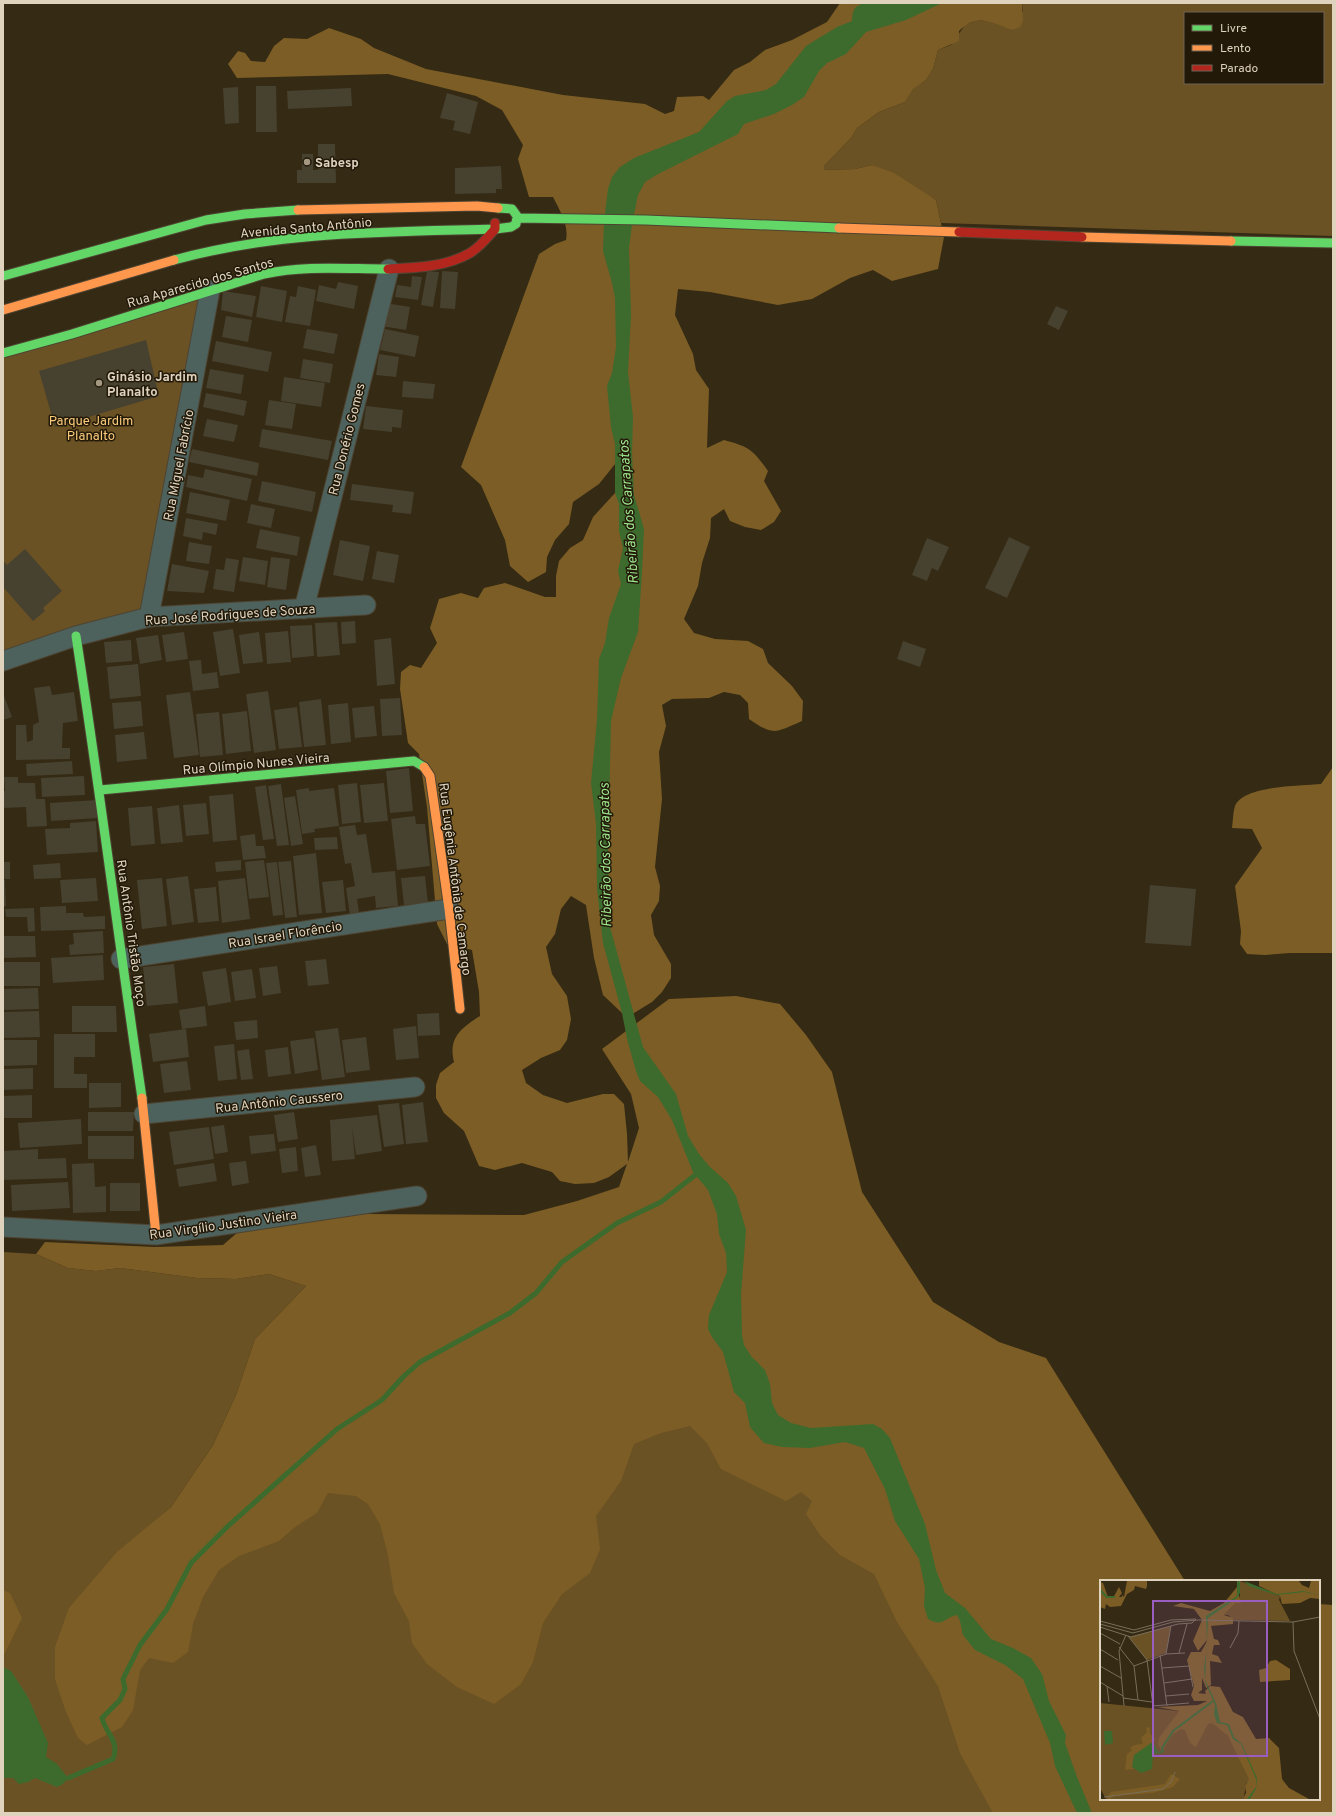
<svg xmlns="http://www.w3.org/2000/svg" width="1336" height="1816" font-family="Overpass,sans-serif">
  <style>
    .green { fill: #6b5224; fill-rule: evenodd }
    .forest { fill: #7c5d25 }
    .water { fill: #3d6b2e }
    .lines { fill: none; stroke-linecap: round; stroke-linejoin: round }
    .stream { stroke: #3d6b2e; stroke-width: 5 }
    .building { fill: #47412f }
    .street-casing { stroke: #4e4432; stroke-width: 21 }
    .fast-casing { stroke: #4e4432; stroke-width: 11 }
    .slow-casing { stroke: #4e4432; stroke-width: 11 }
    .jam-casing { stroke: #4e4432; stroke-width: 11 }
    .street { stroke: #4d615d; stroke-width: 19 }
    .fast { stroke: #63d668; stroke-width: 9 }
    .slow { stroke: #ff974d; stroke-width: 9 }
    .jam { stroke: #b3261e; stroke-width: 9 }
    .poi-dot { fill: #a49882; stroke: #221909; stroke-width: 1.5 }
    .labels { text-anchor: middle; stroke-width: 3; stroke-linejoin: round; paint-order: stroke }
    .poi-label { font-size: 13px; font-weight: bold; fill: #dfd3be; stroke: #221909; text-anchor: start }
    .street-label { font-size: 13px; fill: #dfd3be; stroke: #221909 }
    .park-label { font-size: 13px; fill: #fdcd7d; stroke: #221909 }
    .water-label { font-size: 14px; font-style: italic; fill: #9ce48a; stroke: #221909 }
    .inset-river { fill: none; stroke: #3d6b2e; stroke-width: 2 }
    .inset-road { fill: none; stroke: #796e58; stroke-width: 1 }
    .view { fill: #995ebf; fill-opacity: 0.15; stroke: #995ebf; stroke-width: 2 }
    .inset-edge { fill: none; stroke: #dfd3be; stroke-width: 2 }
  </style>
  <rect width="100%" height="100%" fill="#352a14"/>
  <path class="green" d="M1022 3H1333V236L941 223 936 200 872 165 855 169 824 170V166L851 138 857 128 879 112 905 102 913 88 926 80 933 69 938 50 951 45 965 25 975 21 988 20 1012 30 1023 11ZM1185 13H1323V83H1185Z
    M204 297 146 612 3 656V358Z
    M3 1252 36 1254 68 1268 96 1271 120 1268 197 1278 236 1279 269 1274 306 1286 255 1339 236 1395 213 1445 171 1507 143 1531 723 1402 853 1531 930 1652 1006 1813H3Z"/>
  <path class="forest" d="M840 3H1022L1023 21 1020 27 1012 30C992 23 978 12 959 31V41L938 50 933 69 926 80 913 89 905 102 879 112 857 128 851 138 824 166V170L855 169 872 165 894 173 936 200 944 237 938 269 892 281 873 270 850 278 812 299 778 305 710 292 678 289 675 315 693 354 696 370 709 389 707 448 724 440C750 447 753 450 768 471L764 481 781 511 774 522 761 530 745 527 730 521 724 509 711 518 710 538 702 563 698 586 684 619 694 633 715 639 748 641 763 649 768 663 792 686 803 701 802 721C775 733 773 736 749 719L748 703 740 695 724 692 709 698 672 699 662 705 666 726 659 752 662 799 655 867 660 886 659 901 651 915 654 935 671 964V978L662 992 652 1002 634 1013H622L603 995 594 958 586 905 571 896 561 909 555 934 546 947 552 974 567 996 571 1019 567 1040 560 1050 541 1058 522 1070 526 1083 543 1095 567 1103 603 1094H614L624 1104 627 1134 628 1162 639 1128 631 1094 602 1049 669 999 736 996 780 1004 806 1035 832 1072 862 1192 933 1302 999 1342 1046 1358 1185 1581H1101V1799H1319V1604L1333 1605V1813H993L960 1753 938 1686 897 1622 874 1574 840 1555 820 1535 806 1514 812 1501 801 1492 786 1501 721 1469 707 1443 690 1426 661 1433 634 1444 621 1481 596 1516 600 1549 590 1573 562 1594 543 1623 533 1662 521 1684 494 1704 457 1687 427 1664 412 1643 409 1621 394 1593 388 1555 380 1524 368 1504 356 1496 328 1493 317 1513 295 1527 279 1541 239 1556 219 1570 203 1597 193 1624 188 1652 173 1663 149 1658 140 1670 133 1710 122 1727 87 1745 78 1738 66 1712 55 1679V1647L69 1608 117 1552 171 1507 213 1445 236 1395 255 1339 306 1286 269 1274 236 1279 197 1278 120 1268 96 1271 68 1268 36 1254 45 1242 155 1247 223 1245 238 1232 257 1224 322 1220 365 1214 524 1215 577 1201 619 1187 627 1164 609 1177 594 1183 575 1184 560 1181 552 1172 522 1163 495 1170 479 1166 464 1131 444 1113 436 1098V1085L440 1073 454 1062C448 1038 461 1028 480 1016L479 992 472 950 447 944 437 924 427 807 419 754 408 743 400 689 401 672 410 665 421 668 437 643 430 628 439 599 461 593 478 598 484 588 505 583 545 597H556V576L559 561 570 548 583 540 593 517 615 493 632 443 599 484 573 502 569 524 555 540 547 557 546 572 528 582 510 566 505 540 481 485 461 467 539 254 555 244 566 240C569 225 560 211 553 197H529L518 159 523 145 502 110 476 96 388 74 237 78 228 64 238 51 245 53 251 61 265 62 274 46 284 38 307 39 329 28 361 39 374 48 426 69 563 95 645 104 665 114 674 111 677 97 703 96 709 100 734 70 750 62 765 50 792 40 827 22Z
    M1333 767V953H1290L1265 955 1247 954 1240 944 1241 931 1235 886 1262 848 1252 829 1232 828C1233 821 1233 812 1235 806 1243 785 1302 786 1321 784Z
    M3 1590 10 1593 22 1618 3 1657Z"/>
  <path class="water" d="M864 3H942L906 20 866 32 846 54 827 63 819 71 804 97 792 105 774 114 744 124 738 134 658 174 645 182 638 195 632 225 629 248 631 315 628 372 633 417 632 453 634 495 644 529 642 573 638 632 621 678 611 721 608 856 610 927 643 1047 676 1094 688 1136 699 1154 710 1167 728 1183 736 1196 746 1230 741 1294 742 1335 744 1345 751 1356 765 1370 770 1384 772 1403 778 1415 791 1423 811 1428 873 1424 882 1429 890 1438 925 1524 936 1570 945 1593 965 1608 991 1639 1013 1648 1031 1658 1042 1674 1049 1701 1066 1735 1065 1743 1077 1777 1092 1813H1077L1055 1766 1050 1743 1023 1679 1005 1665 975 1650 963 1635 960 1621 957 1615C944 1617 944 1628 928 1619L924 1606 925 1588 919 1559 895 1521 885 1489 864 1448 845 1442 810 1448 782 1447 764 1443 750 1427 745 1403 734 1392 723 1352 712 1337 708 1329 709 1315 727 1272 726 1253 719 1234 717 1214 708 1190 693 1172 672 1120 658 1097 640 1081 636 1071 627 1039 622 1013 603 943 597 889 596 824 591 783 597 720 599 659 605 643 609 618 621 584 618 571 623 548 619 531V504L615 493V444L611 427 607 386 612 373 616 347 615 298 612 283 603 251 604 221 608 189 612 177 620 167 634 158 699 132 727 101 735 96 766 90 776 84 806 46 837 27 852 21C853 10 853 7 864 3Z
    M3 1667 11 1671 28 1697 48 1743 46 1757 57 1764 68 1778 63 1784 57 1787 35 1778 28 1782 19 1784 13 1778H4L3 1779Z"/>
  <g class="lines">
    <path class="stream" d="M68 1778 113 1759C120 1741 106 1734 102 1718L120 1700 125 1689 123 1679 140 1645 167 1609 191 1563 228 1526 337 1429 382 1400 403 1377 420 1362 510 1313 536 1293 562 1262 617 1223 661 1202 699 1172"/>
  </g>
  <path class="building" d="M256 86H276L277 132H256Z
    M238 87 239 123 225 124 223 88Z
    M351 88 352 106 288 109 287 91Z
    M447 93 478 102 470 134 453 130 455 121 440 118Z
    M318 144H335L336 183H297V170H302V154H313V170H318Z
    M501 166 502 189H496V193L455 194V168Z
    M427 271 439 272 433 307 421 305Z
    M442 271 458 272 455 309 440 308Z
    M412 276 422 277 418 300 395 297 397 285 411 287Z
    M338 282 358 286 354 309 316 301 319 285 336 289Z
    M261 286 287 291 282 322 256 317Z
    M298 286 316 290 310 326 285 322 290 296 296 297Z
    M223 291 256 296 252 317 221 310Z
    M385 303 410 307 406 330 381 326Z
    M1056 306 1068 311 1059 330 1047 324Z
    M226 316 252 320 248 342 222 337Z
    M307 329 338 334 334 354 303 348Z
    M385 329 419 336 415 357 380 350Z
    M146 340 159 396 55 427 39 371Z
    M216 341 272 352 268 372 212 361Z
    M379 354 399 357 396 377 376 375Z
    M303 359 333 364 330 383 300 378Z
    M210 369 244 375 241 394 206 388Z
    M284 377 325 383 321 407 281 401Z
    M403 381 435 384 433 399 402 397Z
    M206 393 247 401 244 416 203 407Z
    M269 400 296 404 292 429 265 425Z
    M366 406 403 410 401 428 392 427V432L363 429Z
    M207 419 238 425 234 442 203 436Z
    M262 429 332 441 328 460 259 447Z
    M192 449 259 463 257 476 189 462Z
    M205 469 252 479 247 501 186 487 188 475 203 478Z
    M262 481 316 492 312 512 258 501Z
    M352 484 414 492 411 514 392 512 393 505 350 500Z
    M190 492 230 500 226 521 186 513Z
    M251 504 275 509 271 528 247 523Z
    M186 518 218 524 216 535 203 532 202 540 183 536Z
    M260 529 300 537 297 556 256 548Z
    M1009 537 1030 547 1007 598 985 588Z
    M927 538 949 547 938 571 932 568 927 581 912 575Z
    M340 540 370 546 363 581 333 575Z
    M189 542 212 546 209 564 186 561Z
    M25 549 62 591 43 608 45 611 33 621 3 587V561L7 565Z
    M377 551 399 555 394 583 372 579Z
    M243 557 268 561 265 585 239 581Z
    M271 557 290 559 286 590 267 587Z
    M226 558 239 560 234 592 213 589 216 569 224 570Z
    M172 564 209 571 204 593 167 591Z
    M355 621 356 643 342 644 341 622Z
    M337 622 340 655 317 657 315 623Z
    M312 625 314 656 292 658 290 626Z
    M233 629 240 673 220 676 213 632Z
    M288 631 291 662 267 664 265 633Z
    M184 632 188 659 166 662 162 635Z
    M259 632 263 662 243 664 239 635Z
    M158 635 162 660 140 664 136 638Z
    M391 638 395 684 377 686 374 640Z
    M131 640 132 661 106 663 104 642Z
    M903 641 926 649 920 667 897 659Z
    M201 660 202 674 217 672 219 688 193 691 189 661Z
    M138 664 141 696 110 699 107 667Z
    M50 686 52 695 74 692 78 721 63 723 62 748H70V759L16 760V725H26L27 742 33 740V725L39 722 34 688Z
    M268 691 276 750 254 753 246 694Z
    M190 692 199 755 174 758 166 695Z
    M3 693 12 717 3 720Z
    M400 698 402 735 382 736 380 699Z
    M321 699 326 745 304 747 299 702Z
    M141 701 143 726 114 729 112 703Z
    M348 703 351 742 331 744 328 705Z
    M374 706 377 736 355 738 352 708Z
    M297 707 302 747 279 749 274 710Z
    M247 711 251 751 226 754 222 714Z
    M219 712 223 755 200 757 196 714Z
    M144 732 147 759 117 762 115 735Z
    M72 761 73 774 27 776 26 764Z
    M409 768 413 811 390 813 386 771Z
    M84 776 85 795 42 797 41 778Z
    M4 777H18V783H35L36 799H45L47 826 27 827 26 807 3 808V791H5Z
    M357 783 361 822 342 824 338 785Z
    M384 783 388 821 364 823 360 785Z
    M281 784 289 845 277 846 268 786Z
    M266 785 274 839 263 840 255 787Z
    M309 788V791L334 788 339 826 314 829 315 832 302 834 296 790Z
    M233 794 237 840 213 842 209 796Z
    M295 796 303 844 291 846 284 798Z
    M97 800 98 818 51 821 50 803Z
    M206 803 209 834 186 836 183 805Z
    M179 805 183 842 161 844 157 808Z
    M152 806 155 844 131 846 128 808Z
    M415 816 416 824H425L430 866 397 870 391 819Z
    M96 821 98 852 47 855 45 829 70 828V823Z
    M355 825 357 835 366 834 372 873 395 871 398 906 376 908 375 896 357 899 359 913 350 915 346 888 355 886 351 863 345 864 339 827Z
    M255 834 256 846H264L266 858 243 860 240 836Z
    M337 837 338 849 315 850 314 838Z
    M316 853 322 913 299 915 293 856Z
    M241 860V870L216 872 215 862Z
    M264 860 269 897 249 899 245 862Z
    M291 861 297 917 285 918 278 862Z
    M3 862H10V879H3Z
    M277 862 283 915 273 916 266 863Z
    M60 863 61 878 34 879 33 865Z
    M188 876 194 922 172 925 166 879Z
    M425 876 428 903 404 905 401 878Z
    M96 878 98 901 62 903 60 880Z
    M162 878 167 926 142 929 137 880Z
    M245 878 250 919 222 923 218 881Z
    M3 880H5L6 906 3 907Z
    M343 880 346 911 326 913 322 882Z
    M1150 885 1196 889 1191 946 1145 943Z
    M216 887 219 921 198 923 194 889Z
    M66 906V913H83L84 917 105 916V929L41 931 40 907Z
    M34 908 35 931 28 932 27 917H6L5 909Z
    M103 931 104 953 70 955 69 945 74 944 73 933Z
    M3 936H35L36 957 3 958Z
    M103 955 104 980 53 983 51 958Z
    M326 959 329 984 308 986 305 961Z
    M3 962H40V986H3Z
    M174 964 178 1003 147 1006 143 967Z
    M277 966 281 993 263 996 259 968Z
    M226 968 231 1002 208 1006 202 972Z
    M252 969 256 998 235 1001 231 972Z
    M38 988 39 1009 3 1010V989Z
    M72 1006H116L117 1032H72Z
    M205 1006 207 1026 182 1029 179 1010Z
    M39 1011 40 1037 3 1038V1012Z
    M439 1013 440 1035 418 1036 417 1014Z
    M257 1020 258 1038 236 1040 234 1022Z
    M416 1026 419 1058 396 1060 393 1029Z
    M338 1028 345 1077 322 1080 315 1031Z
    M186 1029 189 1057 153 1062 149 1034Z
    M54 1034H95V1057H74V1074H87V1088H54Z
    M366 1037 370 1070 346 1073 342 1040Z
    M314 1038 318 1070 295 1074 290 1041Z
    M3 1040H37V1065L3 1066Z
    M234 1044 237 1079 218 1081 214 1046Z
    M288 1047 291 1074 268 1077 265 1050Z
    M249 1049 253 1079 241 1080 237 1051Z
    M187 1061 191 1090 164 1093 160 1064Z
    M33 1068V1089L3 1090V1069Z
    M89 1083H121V1107L89 1108Z
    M32 1095V1118H3V1096Z
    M423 1102 428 1142 406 1144 402 1105Z
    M399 1103 404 1144 384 1147 378 1105Z
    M88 1112H134L133 1131H88Z
    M294 1112 298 1139 278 1142 274 1115Z
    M377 1115 382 1151 356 1155 352 1127 355 1159 332 1161 330 1120Z
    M81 1119 82 1144 20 1148 18 1123Z
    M224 1125 228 1152 215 1154 211 1127Z
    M209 1127 214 1159 174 1165 169 1132Z
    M274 1134 276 1151 251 1154 249 1136Z
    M88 1136H134V1159H88Z
    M316 1145 321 1175 305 1177 301 1148Z
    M296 1147 298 1171 282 1173 279 1149Z
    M38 1149V1159L66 1158 67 1178 3 1180V1151Z
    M246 1161 249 1183 232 1186 229 1163Z
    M94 1163 95 1187 106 1186V1212L73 1213 72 1164Z
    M214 1163 217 1181 179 1187 176 1169Z
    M68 1182 70 1208 12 1211 11 1185Z
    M110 1183H140V1211H110Z"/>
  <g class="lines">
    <g class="street-casing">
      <path id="street" d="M304 609 389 269
        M149 617 210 290
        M3 661 76 636 149 617 366 605
        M121 959 449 909
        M144 1114 415 1087
        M3 1227 156 1235 417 1196"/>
    </g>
    <g class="fast-casing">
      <path id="fast" d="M518 218 646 220 839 228
        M1231 241 1333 243
        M174 260C278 231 388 232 495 229L511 227 516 224 517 216 512 209 498 208
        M3 276 206 220 245 214 298 210
        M3 353 72 334 264 274C305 265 346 269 388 269
        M76 636C100 790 119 944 142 1098
        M100 790 414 761 424 767"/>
    </g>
    <g class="slow-casing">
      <path id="slow" d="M298 210 477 206 498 208
        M839 228 959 232
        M1082 237 1231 241
        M3 310 174 260
        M424 767 430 776 449 909 460 1009
        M142 1098 156 1235"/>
    </g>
    <g class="jam-casing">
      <path id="jam" d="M959 232 1082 237
        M388 269C415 268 446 267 470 253 480 247 488 237 495 229V223"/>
    </g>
    <use href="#street" class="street"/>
    <use href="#fast" class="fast"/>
    <use href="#slow" class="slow"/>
    <use href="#jam" class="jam"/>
  </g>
  <g class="poi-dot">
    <circle cx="307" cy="162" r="4"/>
    <circle cx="99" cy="383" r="4"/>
  </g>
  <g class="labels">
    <g class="poi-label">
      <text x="315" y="167">Sabesp</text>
      <text x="107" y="381">Ginásio Jardim<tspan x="107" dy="15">Planalto</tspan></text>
    </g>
    <g class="street-label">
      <text transform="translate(306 227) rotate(-5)" y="5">Avenida Santo Antônio</text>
      <text transform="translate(200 282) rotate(-16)" y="5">Rua Aparecido dos Santos</text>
      <text transform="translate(346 439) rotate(-76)" y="5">Rua Donério Gomes</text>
      <text transform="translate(178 465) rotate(-79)" y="5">Rua Miguel Fabrício</text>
      <text transform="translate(230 614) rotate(-4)" y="5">Rua José Rodrigues de Souza</text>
      <text transform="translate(256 763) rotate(-5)" y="5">Rua Olímpio Nunes Vieira</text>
      <text transform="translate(456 879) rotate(83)" y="5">Rua Eugênia Antônia de Camargo</text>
      <text transform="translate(132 933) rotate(82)" y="5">Rua Antônio Tristão Moço</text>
      <text transform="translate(285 934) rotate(-9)" y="5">Rua Israel Florêncio</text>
      <text transform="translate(279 1101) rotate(-6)" y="5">Rua Antônio Caussero</text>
      <text transform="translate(223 1224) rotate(-8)" y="5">Rua Virgílio Justino Vieira</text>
    </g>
    <g class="park-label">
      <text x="91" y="425">Parque Jardim<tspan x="91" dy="15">Planalto</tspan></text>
    </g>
    <g class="water-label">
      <text transform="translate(628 512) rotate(-94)" y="5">Ribeirão dos Carrapatos</text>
      <text transform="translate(605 855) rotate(-91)" y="5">Ribeirão dos Carrapatos</text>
    </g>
  </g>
  <g transform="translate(1100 1580)">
    <rect width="220" height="220" fill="#352a14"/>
    <path d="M140 1 180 16 179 20 190 41 134 40 128 35H124L136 23H140ZM71 46 66 73 47 80 29 57ZM0 123 79 131 66 151 115 141 133 162 151 201 146 203 144 217 143 219H6L0 208Z" fill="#6b5224"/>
    <path d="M27 1H47V6L46 9 35 6 34 10 27 14 21 26 10 27 6 24 5 29 0 27V2L3 3 8 17 13 18 19 7 22 13 19 17H22V15L24 17ZM159 1H199L202 5 209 8 211 1H220V19L210 18 200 23 182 24 180 16 159 6ZM137 7 141 23H136L124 35 133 38V44L111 46 114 59 118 60 120 65H114L112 74 118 76 122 83 110 81 111 105 106 108 102 98V110L98 113 106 114 107 119 105 111 110 106 120 107 133 132 143 137 156 159 169 158 179 168 182 199 189 208 209 219H143L146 213 145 206 149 199 128 156 112 143 108 144 96 167 90 163 85 150 81 149 72 155 64 168 61 170 58 164 59 158 79 131 57 127 98 125 107 121H94L91 115 94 106 87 80 91 72H101L106 63 107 60 98 71 93 61 102 40 94 29 73 26 81 23 110 31 124 23ZM176 80 190 89V100L160 102 159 90 166 88 170 81ZM46 147 50 148V153L55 159 45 170 34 189 25 190 27 174 32 170 30 168 34 165 43 164 41 158 47 152ZM71 194 80 199 73 207 53 213 15 216 9 219 7 217 11 212 65 204Z" fill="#7c5d25"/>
    <path d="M137 1H140V13L137 18 108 38 105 100 116 123 120 142 129 144 134 157 142 164 157 198 156 209 150 219H147L156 207V199L141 164 133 159 127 145 117 143 114 134 115 125 105 102 104 88 107 68 106 36 137 16ZM144 1 177 14 203 11 220 15 204 12 177 15 149 6ZM4 151H12L13 163 5 165ZM51 163 54 164 59 173 53 174 52 189 41 193 32 187 34 175Z" fill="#3d6b2e"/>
    <path class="inset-river" d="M0 10 7 17H15M59 173 63 171 62 168 73 151 113 121"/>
    <path class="inset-road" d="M0 41 34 50 71 40 96 39M193 42 194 71 220 139M0 44 33 53 73 42 98 40 193 42 220 37M0 47 31 57 78 44 92 43 96 39M0 53 20 64M28 56 47 80 53 126 89 123M19 67 34 86M130 68 138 53 139 41M0 69 18 80M79 73 87 44M66 74 71 46M60 75 67 126M0 86 21 98M34 86 66 74 85 73M34 86 38 120M62 88 89 86 93 107M0 102 23 116M64 103 92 99M7 106 9 122M66 116 89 114M23 118 52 122M24 126 19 71 26 55M4 217 63 209 71 202 75 192"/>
    <path class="view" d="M53 21H167V176H53Z"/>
    <rect width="220" height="220" class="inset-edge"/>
  </g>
  <rect width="1336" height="1816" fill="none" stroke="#dfd3be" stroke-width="8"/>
  <rect x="1184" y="12" width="140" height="72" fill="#221909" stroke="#6e6351"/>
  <rect x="1192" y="25" width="20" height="6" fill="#63d668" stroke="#6e6351"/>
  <text x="1220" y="32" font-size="12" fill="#dfd3be">Livre</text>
  <rect x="1192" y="45" width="20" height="6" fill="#ff974d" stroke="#6e6351"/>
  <text x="1220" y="52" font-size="12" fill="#dfd3be">Lento</text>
  <rect x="1192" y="65" width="20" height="6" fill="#b3261e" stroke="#6e6351"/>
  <text x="1220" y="72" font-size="12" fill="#dfd3be">Parado</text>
</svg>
